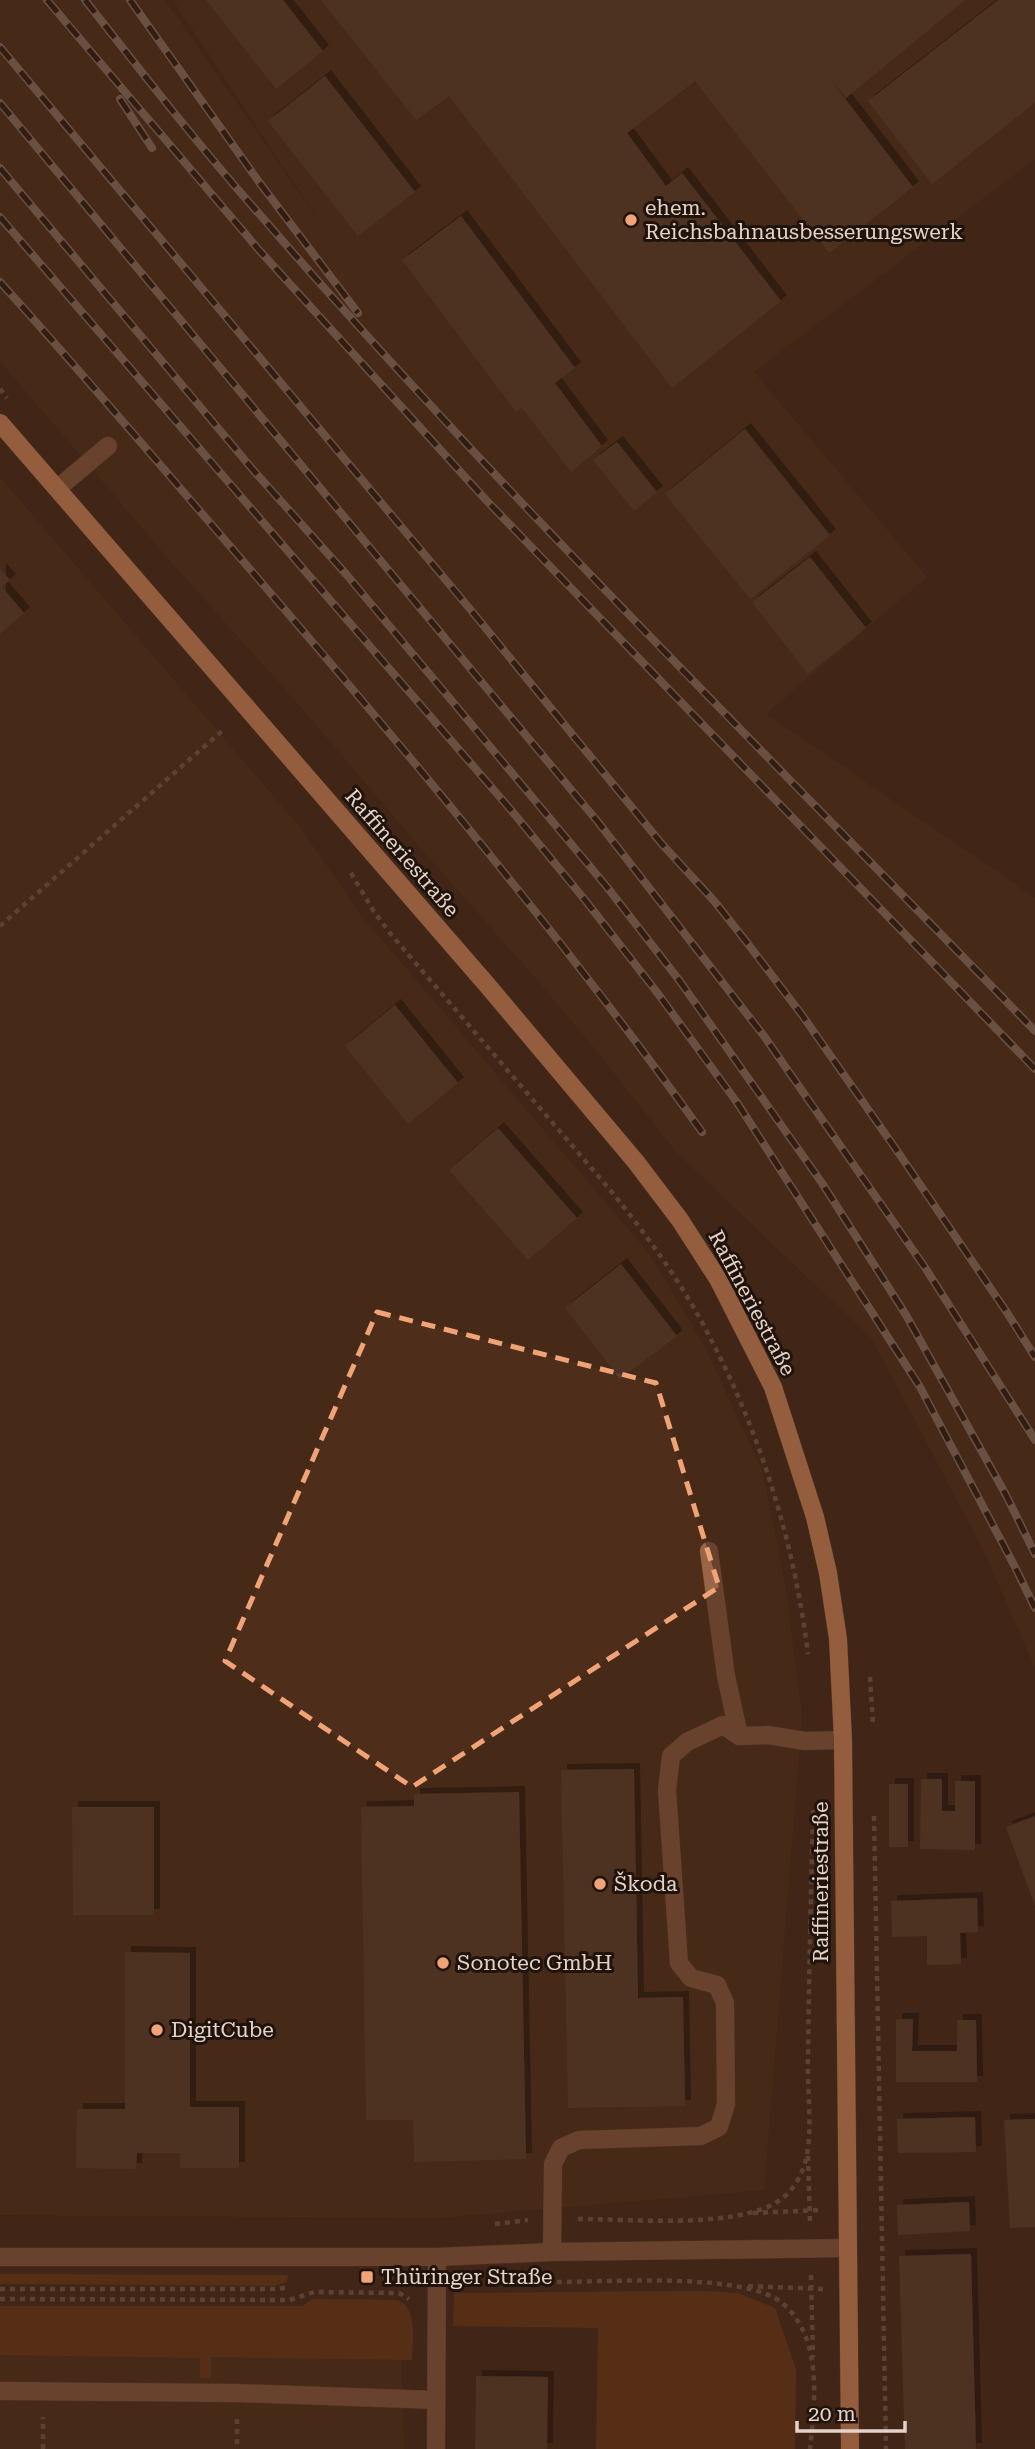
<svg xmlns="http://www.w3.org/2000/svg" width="1035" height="2449" font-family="'Roboto Serif',serif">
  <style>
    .built { fill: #4e2d1a }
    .green { fill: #6f3815 }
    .building { fill: #5c3f2f; filter: url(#shadow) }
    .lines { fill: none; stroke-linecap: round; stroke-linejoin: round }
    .minor-casing { stroke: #5b4233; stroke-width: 19 }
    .major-casing { stroke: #5b4233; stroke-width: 19 }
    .path { stroke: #7c6457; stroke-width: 4.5; stroke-dasharray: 5 5; stroke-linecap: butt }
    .minor { stroke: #9a6547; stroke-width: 18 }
    .major { stroke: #f8a06e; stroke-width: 18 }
    .rail-casing { stroke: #9a8377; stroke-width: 8 }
    .rail { stroke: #1f130c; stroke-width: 5; stroke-dasharray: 16; stroke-linecap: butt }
    .marked { fill: none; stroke: #efa377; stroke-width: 5; stroke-dasharray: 14 9; stroke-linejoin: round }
    .poi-dot { fill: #efa377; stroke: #1f130c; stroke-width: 2.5 }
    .labels { text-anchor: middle; stroke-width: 6; stroke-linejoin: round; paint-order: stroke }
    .poi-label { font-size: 21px; fill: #e5d3c9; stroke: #1f130c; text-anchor: start }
    .street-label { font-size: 21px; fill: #e5d3c9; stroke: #1f130c }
  </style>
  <defs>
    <filter id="shadow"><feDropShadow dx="6" dy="-6" stdDeviation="0" flood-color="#0009"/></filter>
  </defs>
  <rect width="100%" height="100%" fill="#412617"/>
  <path class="built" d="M0 0H165L334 243 173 0H1035V159L754 372 927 577 766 714 1035 898V1668L984 1551 872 1339 677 1153 596 1050 531 973 425 853 304 711 166 556 0 361Z
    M0 477 300 827 360 914 650 1255 705 1347 763 1473 785 1584 802 1717 764 2190 437 2218 0 2215Z
    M0 2312 400 2320 404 2449H0Z"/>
  <path class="green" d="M0 2274 288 2275 287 2282 274 2286 0 2284Z
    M704 2291 738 2293 775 2308 796 2369 795 2449H596L598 2328 453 2326 454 2293Z
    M312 2299 397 2300C419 2308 412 2342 412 2360L211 2357V2378H200V2358L0 2355V2306H303Z"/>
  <path class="building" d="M206 0H283L323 51 276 89Z
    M321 0H965L846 98 830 79 913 187 829 253 695 81 627 133 666 186 682 173 781 301 672 388 449 96 416 120Z
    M998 0H1035V103L932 184 868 101Z
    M325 76 415 192 358 236 268 121Z
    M461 216 575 368 555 383 602 446 571 472 522 408 516 412 402 260Z
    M745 429 830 535 750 599 665 494Z
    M617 442 657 492 634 511 593 460Z
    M810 557 866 628 808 674 752 602Z
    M0 569 10 580 2 587 24 613 0 634Z
    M395 1005 458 1083 408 1124 345 1046Z
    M498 1128 577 1218 528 1260 449 1170Z
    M621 1264 677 1336 620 1379 565 1308Z
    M634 1769 638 1998 683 1997 685 2106 568 2108 561 1770Z
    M921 1779H942V1811H955V1781H975V1850L920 1849Z
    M889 1784H908V1847H889Z
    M519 1792 526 2159 414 2162 413 2120H366L361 1807 414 1806V1794Z
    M72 1807H154V1915H73Z
    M1035 1816V1906L1006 1827Z
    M977 1898 978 1932 960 1933 961 1964 927 1965V1936L892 1937 891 1901Z
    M125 1952 190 1953V2107H239V2168H180V2153H137L136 2169 76 2168 77 2109H125Z
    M896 2019H913L912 2051H957V2020H976L977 2082H896Z
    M975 2117 976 2152 898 2153 897 2119Z
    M1035 2119V2227L1010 2228 1004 2120Z
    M969 2202 970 2231 898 2235 897 2205Z
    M971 2254 976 2449H905L899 2256Z
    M476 2376 548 2377 547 2449H475Z"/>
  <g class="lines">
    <g class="minor-casing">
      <path id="minor" d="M58 488 108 446
        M709 1551 726 1676 739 1736
        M552 2252 553 2164 561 2148 579 2140 701 2136 719 2127 726 2104 725 2003 717 1985 691 1978 679 1963 667 1790 671 1756 687 1742 723 1725 739 1736 768 1735 805 1741 843 1740
        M0 2257H437L552 2252 847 2248
        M0 2391 237 2393 436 2400
        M436 2449 437 2257"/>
    </g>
    <g class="major-casing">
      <path id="major" d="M0 423 488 986 636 1162 680 1220 718 1279 773 1387 815 1517 828 1573 838 1639 843 1740 850 2449"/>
    </g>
    <path class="path" d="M0 389 7 398
      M351 873 373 910 389 932 611 1191C641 1228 670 1267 694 1308 755 1415 793 1533 808 1654
      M0 926 222 731
      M870 1677 873 1724
      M874 1816 886 2449
      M808 2156 810 2221
      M753 2213 821 2210
      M578 2219C631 2219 733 2229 777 2202 792 2193 802 2176 806 2159 813 2129 807 2090 808 2058 809 1976 811 1893 813 1810
      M495 2224 528 2220
      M811 2275 813 2357
      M557 2282C607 2282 746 2272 782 2303 823 2337 815 2402 810 2449
      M748 2286 823 2289
      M0 2289H279L289 2287
      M0 2299 290 2300 314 2292 399 2293 409 2299
      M237 2419V2449
      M43 2449V2417"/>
    <use href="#minor" class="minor"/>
    <use href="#major" class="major"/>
    <g class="rail-casing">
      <path id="rail" d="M47 0 259 250 486 500 1035 1069
        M85 0C140 70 195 141 254 208 501 494 772 759 1035 1031
        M130 0 259 182 358 313
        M0 47 470 609 661 843 715 902 745 940 802 1015 900 1155 1006 1311 1035 1357
        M120 99 152 148
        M0 103 598 822 764 1036 924 1266 1035 1440
        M0 168 254 471 346 574 607 887 679 980 822 1183 906 1315 1006 1495 1035 1554
        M0 217 511 810 585 900 659 995 738 1104 920 1387 1015 1567 1035 1608
        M0 282C87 378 170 477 255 575 410 755 563 938 702 1132"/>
    </g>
    <use href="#rail" class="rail"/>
  </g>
  <path d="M0 0H1035V2449H0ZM377 1312 656 1383 719 1587 412 1787 225 1661Z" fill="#412617" fill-opacity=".55" fill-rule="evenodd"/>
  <path class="marked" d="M377 1312 656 1383 719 1587 412 1787 225 1661Z"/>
  <g class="poi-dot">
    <circle cx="631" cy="220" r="7"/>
    <circle cx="600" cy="1884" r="7"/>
    <circle cx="443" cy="1963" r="7"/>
    <circle cx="157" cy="2030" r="7"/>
    <rect x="360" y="2270" width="14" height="14" rx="3.5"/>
  </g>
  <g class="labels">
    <g class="poi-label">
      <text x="645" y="215">ehem.<tspan x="645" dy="24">Reichsbahnausbesserungswerk</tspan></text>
      <text x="614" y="1891">Škoda</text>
      <text x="457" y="1970">Sonotec GmbH</text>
      <text x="171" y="2037">DigitCube</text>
      <text x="381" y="2284">Thüringer Straße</text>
    </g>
    <g class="street-label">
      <text transform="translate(402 853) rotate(49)" y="7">Raffineriestraße</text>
      <text transform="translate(752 1303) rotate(62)" y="7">Raffineriestraße</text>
      <text transform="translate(821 1882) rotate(-90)" y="7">Raffineriestraße</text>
    </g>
  </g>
  <path d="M797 2421v10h108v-10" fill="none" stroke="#e5d3c9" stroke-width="3.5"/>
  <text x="808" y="2421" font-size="21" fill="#e5d3c9" stroke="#1f130c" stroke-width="5" paint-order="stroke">20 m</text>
</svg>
